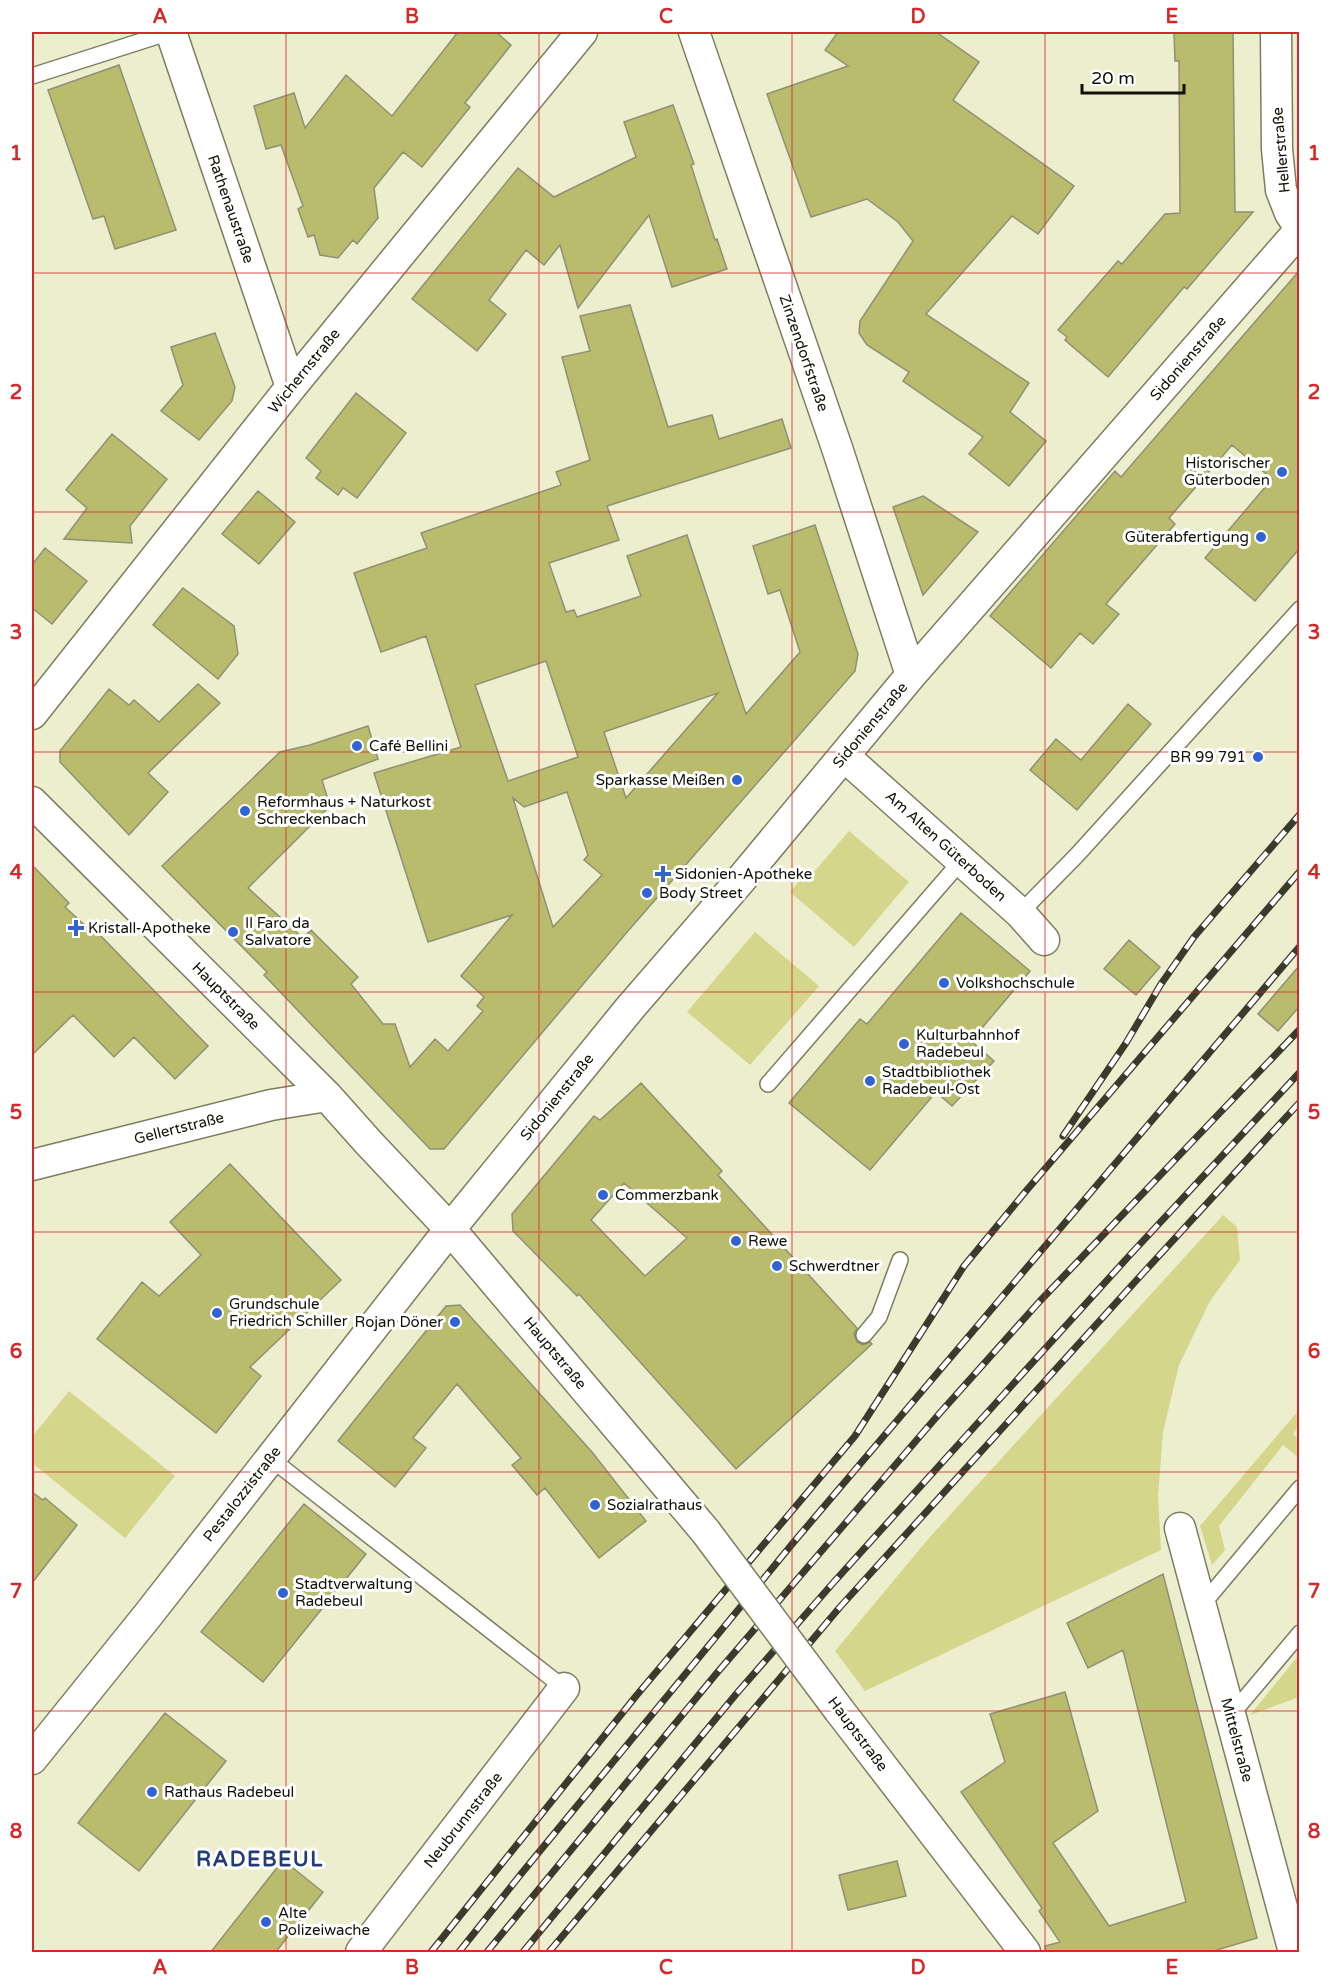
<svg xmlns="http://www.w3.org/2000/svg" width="1331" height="1984" font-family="'Varela Round',sans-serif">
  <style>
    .grass { fill: #d4d68c }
    .building { fill: #b9bb6d; stroke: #909174; stroke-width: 1.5; fill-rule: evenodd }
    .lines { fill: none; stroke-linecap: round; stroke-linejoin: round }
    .lane-casing { stroke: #7c7d60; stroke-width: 18 }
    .street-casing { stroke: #7c7d60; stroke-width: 33 }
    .lane { stroke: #fff; stroke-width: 15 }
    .street { stroke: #fff; stroke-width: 30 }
    .rail-casing { stroke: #3a3b2c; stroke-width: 7 }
    .rail { stroke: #fff; stroke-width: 4.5; stroke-dasharray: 14; stroke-linecap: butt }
    .street-bridge-casing { stroke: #7c7d60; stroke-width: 33; stroke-linecap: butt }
    .street-bridge { stroke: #fff; stroke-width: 30 }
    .grid { fill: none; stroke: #d62828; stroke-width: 1.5; stroke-opacity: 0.55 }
    .poi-dot { fill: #3362d2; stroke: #fff; stroke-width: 2 }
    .labels { text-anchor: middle; stroke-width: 6; stroke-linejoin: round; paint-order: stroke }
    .street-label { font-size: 15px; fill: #101106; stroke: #fff }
    .poi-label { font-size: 15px; fill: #101106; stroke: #fff; text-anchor: start }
    .district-label { font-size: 21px; font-weight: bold; letter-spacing: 1.5px; fill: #233c73; stroke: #fff }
    .neatline { fill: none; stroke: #d62828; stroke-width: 2 }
    .grid-label { font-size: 20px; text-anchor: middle; font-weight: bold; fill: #d62828 }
  </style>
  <rect width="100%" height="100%" fill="#edeece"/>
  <path class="grass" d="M849 831 909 882 854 947 790 892 810 868 814 872Z
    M755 932 819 986 750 1065 687 1012Z
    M1223 1215 1237 1227 1240 1260 1210 1301 1179 1365 1163 1432 1158 1496 1161 1550 865 1691 835 1651 929 1538Z
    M69 1391 175 1476 125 1538 32 1463V1437Z
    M1299 1410V1426L1293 1434 1299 1440V1458L1283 1445 1219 1526 1225 1550 1212 1565 1200 1526Z
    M1298 1656 1300 1658 1299 1697 1250 1715Z"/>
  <path class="building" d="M458 32H496L511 45 465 103 470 107 422 167 403 152 374 188 378 218 357 244 353 240 338 258 320 255 314 235 308 237 298 209 303 206 281 145 266 149 254 106 294 93 305 128 346 75 392 116Z
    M838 32H936L979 62 953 100 1074 186 1038 234 1012 216 926 314 1029 383 1010 412 1046 441 1009 486 969 454 983 437 903 381 909 372 867 345 859 333 860 321 913 241 898 222 867 199 811 217 767 94 848 66 825 50Z
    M1174 32H1233L1235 212H1253L1187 289 1184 287 1108 377 1065 340 1067 337 1058 330 1118 261 1122 264 1165 214 1180 213 1179 61H1175Z
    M119 65 176 230 115 249 104 216 93 219 48 90Z
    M673 105 694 164 691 165 715 240 717 239 727 269 672 287 649 215 578 308 560 245 544 265 526 250 489 300 506 314 477 351 412 299 518 168 554 197 636 157 624 122Z
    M1299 271V549L1255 601 1205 558 1272 479 1232 445 1169 518 1175 524 1106 604 1119 614 1093 644 1080 633 1051 668 990 616 1115 471 1121 477Z
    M630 305 668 427 712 415 719 439 782 419 791 448 607 506 619 540 549 563 566 612 574 610 577 617 641 596 627 556 687 535 746 714 800 652 780 590 768 594 753 546 815 525 858 654 855 671 628 931 444 1149H430L264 975 267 972 162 866 280 752 310 745 368 726 378 759 322 780 330 806 248 888 303 938 311 930 358 977 351 984 383 1024H395L410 1067 435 1039 448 1051 483 1011 477 1006 484 997 461 976 512 915 428 942 374 773 461 747 426 636 381 652 354 573 427 548 421 533 561 485 556 472 590 460 562 357 590 351 580 316ZM546 661 578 757 508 781 475 685ZM718 693 626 798 604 732ZM567 792 588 855 584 860 602 875 553 927 513 798 524 807Z
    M215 333 235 387 232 401 199 440 161 411 183 385 171 347Z
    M356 393 406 433 357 498 343 488 338 495 316 478 321 471 306 458Z
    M112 434 167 479 130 526 132 543 64 539 87 508 66 490Z
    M258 491 295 522 259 564 222 534Z
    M923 496 978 532 923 595 893 507Z
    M45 548 87 581 52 624 32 608V565Z
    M183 588 234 626 238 654 218 679 153 625Z
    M198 684 220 703 148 773 168 792 129 835 60 762V751L109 689 129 705 134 700 159 722Z
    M1128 704 1151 724 1077 810 1030 770 1056 739 1081 760Z
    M32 865 69 903 65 907 93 933 95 930 208 1046 175 1079 134 1037 114 1057 73 1015 32 1055Z
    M961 913 1030 971 971 1041 994 1061 952 1106 936 1092 870 1170 789 1103 860 1019 867 1024Z
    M1129 940 1160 967 1136 995 1104 969Z
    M1299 966V1007L1278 1031 1258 1014Z
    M641 1083 722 1171 718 1175 857 1328 854 1334 857 1342 863 1345 870 1342 872 1344 736 1469 579 1294 577 1296 513 1231 512 1214 594 1116 600 1120ZM624 1183 687 1238 645 1276 591 1220Z
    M230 1164 341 1280 250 1367 261 1376 216 1433 97 1339 142 1282 159 1296 201 1255 170 1222Z
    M460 1305 592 1452 646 1521 599 1558 545 1488 537 1495 512 1465 521 1458 457 1384 413 1438 426 1448 395 1487 338 1441 446 1306Z
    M32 1492 43 1500 45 1498 77 1525 32 1583Z
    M304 1504 366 1554 263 1682 201 1632Z
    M1163 1574 1257 1938 1207 1953H1046L1045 1946 1060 1942 1039 1911 1042 1908 961 1792 1005 1762 990 1714 1065 1692 1098 1811 1053 1843 1109 1926 1186 1902 1123 1650 1088 1668 1067 1623Z
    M165 1713 226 1761 139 1871 78 1823Z
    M283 1860 323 1892 275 1953H210Z
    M897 1861 906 1896 848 1910 839 1875Z"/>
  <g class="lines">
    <g class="lane-casing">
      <path id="lane" d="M32 76 170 32
        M1020 913 1077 855 1300 609
        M768 1084 962 860
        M864 1335 879 1317 900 1260
        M270 1458 564 1688
        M1202 1605 1300 1488
        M1231 1715 1300 1633"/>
    </g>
    <g class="street-casing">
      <path id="street" d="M171 32 291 387
        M694 32 837 448 911 675
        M1276 32 1277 149 1281 190 1290 213 1300 228
        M32 714 291 387 582 32
        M844 756 1020 913 1044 940
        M32 802 327 1096 368 1142 450 1229 706 1532
        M32 1165 271 1105 327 1096
        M1180 1528 1294 1952
        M839 1710 1025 1952
        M32 1759 148 1615 450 1229 630 1008 739 882 911 675 1300 230
        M361 1952 564 1688"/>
    </g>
    <use href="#lane" class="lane"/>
    <use href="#street" class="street"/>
    <g class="rail-casing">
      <path id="rail" d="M1063 1136 1126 1043 1161 984 1194 937 1300 814
        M431 1952 636 1696 855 1436 964 1266 1026 1191 1300 871
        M459 1952 521 1874 793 1543 1300 946
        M487 1952 716 1674 939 1414 1040 1301 1300 1029
        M523 1952 737 1693 833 1583 1129 1256 1300 1072
        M549 1952 840 1607 1144 1272 1300 1102"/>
    </g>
    <use href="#rail" class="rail"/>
    <g class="street-bridge-casing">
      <path id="street-bridge" d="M706 1532 839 1710"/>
    </g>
    <use href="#street-bridge" class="street-bridge"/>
  </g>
  <path class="grid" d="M286 32V1952M539 32V1952M792 32V1952M1045 32V1952M32 273H1300M32 512H1300M32 752H1300M32 992H1300M32 1232H1300M32 1472H1300M32 1711H1300"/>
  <g class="poi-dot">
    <circle cx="1282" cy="472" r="6"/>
    <circle cx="1261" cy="537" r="6"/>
    <circle cx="357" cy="746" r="6"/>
    <circle cx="1258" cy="757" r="6"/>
    <circle cx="737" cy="780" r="6"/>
    <circle cx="245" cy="811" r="6"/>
    <path d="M660 865h6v6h6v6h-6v6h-6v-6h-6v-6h6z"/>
    <circle cx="647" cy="893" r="6"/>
    <path d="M73 919h6v6h6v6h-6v6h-6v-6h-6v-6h6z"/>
    <circle cx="233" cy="932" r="6"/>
    <circle cx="944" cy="983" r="6"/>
    <circle cx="904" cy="1044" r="6"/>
    <circle cx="870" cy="1081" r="6"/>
    <circle cx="603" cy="1195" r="6"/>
    <circle cx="736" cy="1241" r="6"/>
    <circle cx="777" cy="1266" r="6"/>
    <circle cx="217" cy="1313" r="6"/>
    <circle cx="455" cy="1322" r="6"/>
    <circle cx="595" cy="1505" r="6"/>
    <circle cx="283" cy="1593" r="6"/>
    <circle cx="152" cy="1792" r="6"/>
    <circle cx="266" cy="1922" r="6"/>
  </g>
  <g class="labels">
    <g class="street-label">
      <text transform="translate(1281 150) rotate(-95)" y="5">Hellerstraße</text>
      <text transform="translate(231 209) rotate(71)" y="5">Rathenaustraße</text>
      <text transform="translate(804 353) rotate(71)" y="5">Zinzendorfstraße</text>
      <text transform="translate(1188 358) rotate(-49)" y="5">Sidonienstraße</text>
      <text transform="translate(304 371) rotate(-51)" y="5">Wichernstraße</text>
      <text transform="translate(870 725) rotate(-50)" y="5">Sidonienstraße</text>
      <text transform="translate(946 846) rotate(42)" y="5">Am Alten Güterboden</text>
      <text transform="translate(226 996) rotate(45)" y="5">Hauptstraße</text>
      <text transform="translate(557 1097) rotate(-51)" y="5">Sidonienstraße</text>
      <text transform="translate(179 1128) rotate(-14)" y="5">Gellertstraße</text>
      <text transform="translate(555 1353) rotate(50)" y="5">Hauptstraße</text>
      <text transform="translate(242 1494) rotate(-52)" y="5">Pestalozzistraße</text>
      <text transform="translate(858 1734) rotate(53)" y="5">Hauptstraße</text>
      <text transform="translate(1237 1740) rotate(75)" y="5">Mittelstraße</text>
      <text transform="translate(463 1820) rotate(-52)" y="5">Neubrunnstraße</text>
    </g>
    <g class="poi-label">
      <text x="1270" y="468" text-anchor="end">Historischer<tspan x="1270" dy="17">Güterboden</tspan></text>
      <text x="1249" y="542" text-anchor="end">Güterabfertigung</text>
      <text x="369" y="751">Café Bellini</text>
      <text x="1246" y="762" text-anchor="end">BR 99 791</text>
      <text x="725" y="785" text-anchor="end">Sparkasse Meißen</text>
      <text x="257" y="807">Reformhaus + Naturkost<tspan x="257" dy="17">Schreckenbach</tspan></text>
      <text x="675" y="879">Sidonien-Apotheke</text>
      <text x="659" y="898">Body Street</text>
      <text x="245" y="928">Il Faro da<tspan x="245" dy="17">Salvatore</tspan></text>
      <text x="88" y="933">Kristall-Apotheke</text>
      <text x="956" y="988">Volkshochschule</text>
      <text x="916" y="1040">Kulturbahnhof<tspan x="916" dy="17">Radebeul</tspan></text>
      <text x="882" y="1077">Stadtbibliothek<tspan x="882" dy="17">Radebeul-Ost</tspan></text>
      <text x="615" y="1200">Commerzbank</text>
      <text x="748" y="1246">Rewe</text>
      <text x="789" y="1271">Schwerdtner</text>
      <text x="229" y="1309">Grundschule<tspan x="229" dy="17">Friedrich Schiller</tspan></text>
      <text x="443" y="1327" text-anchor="end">Rojan Döner</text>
      <text x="607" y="1510">Sozialrathaus</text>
      <text x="295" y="1589">Stadtverwaltung<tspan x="295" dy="17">Radebeul</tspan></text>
      <text x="164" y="1797">Rathaus Radebeul</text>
      <text x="278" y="1918">Alte<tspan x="278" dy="17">Polizeiwache</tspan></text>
    </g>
    <g class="district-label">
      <text x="260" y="1866">RADEBEUL</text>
    </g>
  </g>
  <rect width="1331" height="1984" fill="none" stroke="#ffffff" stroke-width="66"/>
  <path d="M1082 84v9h102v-9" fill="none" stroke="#101106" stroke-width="3"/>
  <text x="1091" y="84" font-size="18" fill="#101106" stroke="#ffffff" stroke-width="4.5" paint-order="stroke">20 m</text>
  <rect x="33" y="33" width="1265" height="1918" class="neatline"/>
  <g class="grid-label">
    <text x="160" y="23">A</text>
    <text x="412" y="23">B</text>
    <text x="666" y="23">C</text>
    <text x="918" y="23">D</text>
    <text x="1172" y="23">E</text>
    <text x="16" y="160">1</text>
    <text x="1314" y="160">1</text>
    <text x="16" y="399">2</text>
    <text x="1314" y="399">2</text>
    <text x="16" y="639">3</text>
    <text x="1314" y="639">3</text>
    <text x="16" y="879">4</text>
    <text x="1314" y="879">4</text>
    <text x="16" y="1119">5</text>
    <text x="1314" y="1119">5</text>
    <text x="16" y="1358">6</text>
    <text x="1314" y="1358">6</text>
    <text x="16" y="1598">7</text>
    <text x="1314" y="1598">7</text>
    <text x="16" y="1838">8</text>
    <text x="1314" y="1838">8</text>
    <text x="160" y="1974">A</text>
    <text x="412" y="1974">B</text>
    <text x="666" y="1974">C</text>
    <text x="918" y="1974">D</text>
    <text x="1172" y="1974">E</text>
  </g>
</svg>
